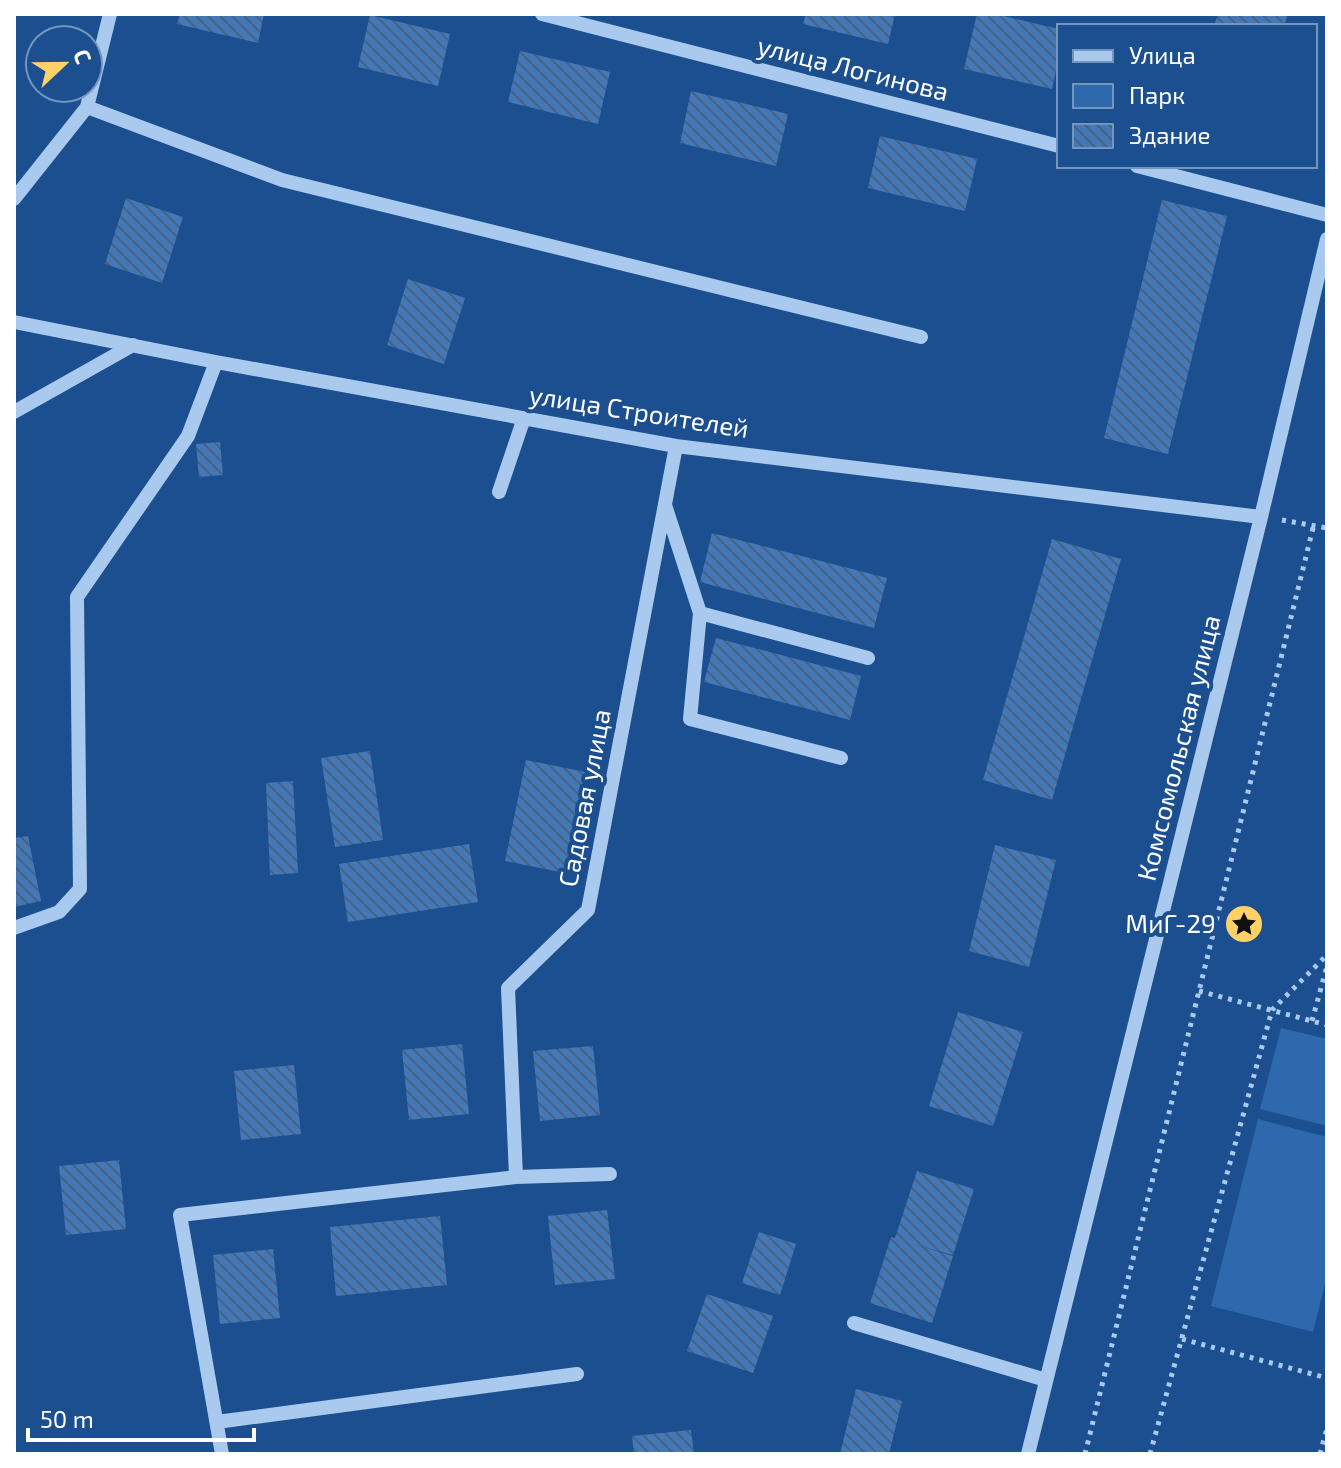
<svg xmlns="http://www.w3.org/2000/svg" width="1341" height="1468" font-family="'Exo 2',sans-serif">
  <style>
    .green { fill: #2e69ad }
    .building { fill: url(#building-back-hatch) }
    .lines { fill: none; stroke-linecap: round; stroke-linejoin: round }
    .path { stroke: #a9c9ee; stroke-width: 5; stroke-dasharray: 4 6; stroke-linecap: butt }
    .minor { stroke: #a9c9ee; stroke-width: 14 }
    .labels { text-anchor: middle; stroke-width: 8; stroke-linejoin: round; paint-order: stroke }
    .street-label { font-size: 26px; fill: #fff; stroke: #1b4f8f }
    .poi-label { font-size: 26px; fill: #fff; stroke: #1b4f8f; text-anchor: end }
  </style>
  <defs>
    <pattern id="building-back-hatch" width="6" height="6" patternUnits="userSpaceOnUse" patternTransform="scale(2)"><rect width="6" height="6" fill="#4478b7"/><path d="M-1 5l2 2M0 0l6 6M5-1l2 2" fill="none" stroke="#486282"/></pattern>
  </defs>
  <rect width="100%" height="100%" fill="#1b4f8f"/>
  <path class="green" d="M1281 1028 1327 1039V1126L1260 1109Z
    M1258 1119 1327 1137V1276L1313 1332 1211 1306Z"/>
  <path class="building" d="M180 14H264L258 43 177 24Z
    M806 14H895L888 44 803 24Z
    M977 14H995L1059 29V57L1052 89 964 69Z
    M1218 14H1288L1284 26H1214Z
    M370 15 450 34 438 86 358 67Z
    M520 51 610 72 598 124 508 102Z
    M691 91 788 114 776 166 680 143Z
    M880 136 977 159 965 211 868 188Z
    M126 198 183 217 162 283 105 264Z
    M1162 200 1227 216 1168 454 1104 438Z
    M408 279 465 298 444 364 387 345Z
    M220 442 223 475 199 477 196 444Z
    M712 533 887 578 874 628 700 582Z
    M1052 539 1121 559 1052 800 983 780Z
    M716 638 861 676 850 720 704 682Z
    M370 751 383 840 335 847 321 758Z
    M526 760 586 772 565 873 505 861Z
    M293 781 298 873 270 875 266 783Z
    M28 836 41 901 14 907V838Z
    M469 844 478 902 348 922 339 864Z
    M995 845 1056 860 1029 967 969 951Z
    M958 1012 1023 1032 993 1126 929 1106Z
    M462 1044 469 1114 409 1120 402 1050Z
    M593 1046 600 1115 540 1121 533 1051Z
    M294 1065 301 1134 241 1140 234 1071Z
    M119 1160 126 1229 66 1235 59 1166Z
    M917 1171 974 1189 953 1255 913 1244 953 1256 932 1323 870 1303 891 1237 895 1238Z
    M607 1210 615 1279 555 1285 548 1216Z
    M440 1216 447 1285 336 1296 330 1227Z
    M759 1232 796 1244 780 1295 742 1283Z
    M273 1249 280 1318 220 1324 213 1255Z
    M707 1294 773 1316 753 1373 687 1351Z
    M856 1389 902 1401 889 1454H840Z
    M691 1430 694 1454H634L632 1436Z"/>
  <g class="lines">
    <path class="path" d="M1282 520 1327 528
      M1199 991 1327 1025
      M1312 1021 1327 966
      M1182 1339 1327 1378
      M1085 1454 1314 524
      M1150 1454 1272 1010 1327 955
      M1320 1454 1327 1428"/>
    <path class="minor" d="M542 14 1059 146
      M87 107 282 180 921 337
      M1137 166 1327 215
      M14 199 87 107 110 14
      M14 322 216 362 676 446 1261 517
      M14 412 133 345
      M499 492 524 418
      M665 505 700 613 690 719 841 758
      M700 613 868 658
      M14 928 59 912 80 889 77 597 188 436 216 362
      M516 1177 508 988 588 910 676 446
      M854 1323 1046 1380
      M217 1422 577 1374
      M222 1454 180 1215 516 1177 610 1174
      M1028 1454 1261 517 1327 239"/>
  </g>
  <defs>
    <g id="sight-disc" transform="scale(2)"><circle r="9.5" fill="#ffd166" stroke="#1b4f8f"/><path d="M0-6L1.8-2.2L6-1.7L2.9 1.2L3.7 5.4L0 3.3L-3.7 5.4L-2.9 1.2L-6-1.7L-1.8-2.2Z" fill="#111"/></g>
  </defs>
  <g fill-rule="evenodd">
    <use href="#sight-disc" x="1244" y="924"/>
  </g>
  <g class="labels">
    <g class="street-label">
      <text transform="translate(853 69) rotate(14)" y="9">улица Логинова</text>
      <text transform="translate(639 412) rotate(9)" y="9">улица Строителей</text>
      <text transform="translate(1179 748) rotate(-76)" y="9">Комсомольская улица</text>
      <text transform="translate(585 798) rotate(-79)" y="9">Садовая улица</text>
    </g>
    <g class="poi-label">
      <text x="1216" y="933">МиГ-29</text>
    </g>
  </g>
  <rect width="1341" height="1468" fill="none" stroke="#ffffff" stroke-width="32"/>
  <rect x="1057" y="24" width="260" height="144" fill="#1b4f8f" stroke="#7695bc" stroke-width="2"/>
  <rect x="1073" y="50" width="40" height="12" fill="#a9c9ee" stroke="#7695bc" stroke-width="2"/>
  <text x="1129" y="64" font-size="24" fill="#ffffff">Улица</text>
  <rect x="1073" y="84" width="40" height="24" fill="#2e69ad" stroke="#7695bc" stroke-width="2"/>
  <text x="1129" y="104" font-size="24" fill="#ffffff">Парк</text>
  <rect x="1073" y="124" width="40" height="24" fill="url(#building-back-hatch)" stroke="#7695bc" stroke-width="2"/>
  <text x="1129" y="144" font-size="24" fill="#ffffff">Здание</text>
  <g transform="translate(64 64) rotate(68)"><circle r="38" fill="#1b4f8f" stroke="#7695bc" stroke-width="2"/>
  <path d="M0-6L14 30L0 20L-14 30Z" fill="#ffd166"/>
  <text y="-12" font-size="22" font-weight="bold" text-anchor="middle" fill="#ffffff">С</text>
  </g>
  <path d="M28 1428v12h226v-12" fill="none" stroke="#ffffff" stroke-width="4"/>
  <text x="40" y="1428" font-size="24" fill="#ffffff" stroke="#1b4f8f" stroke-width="6" paint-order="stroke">50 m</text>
</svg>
